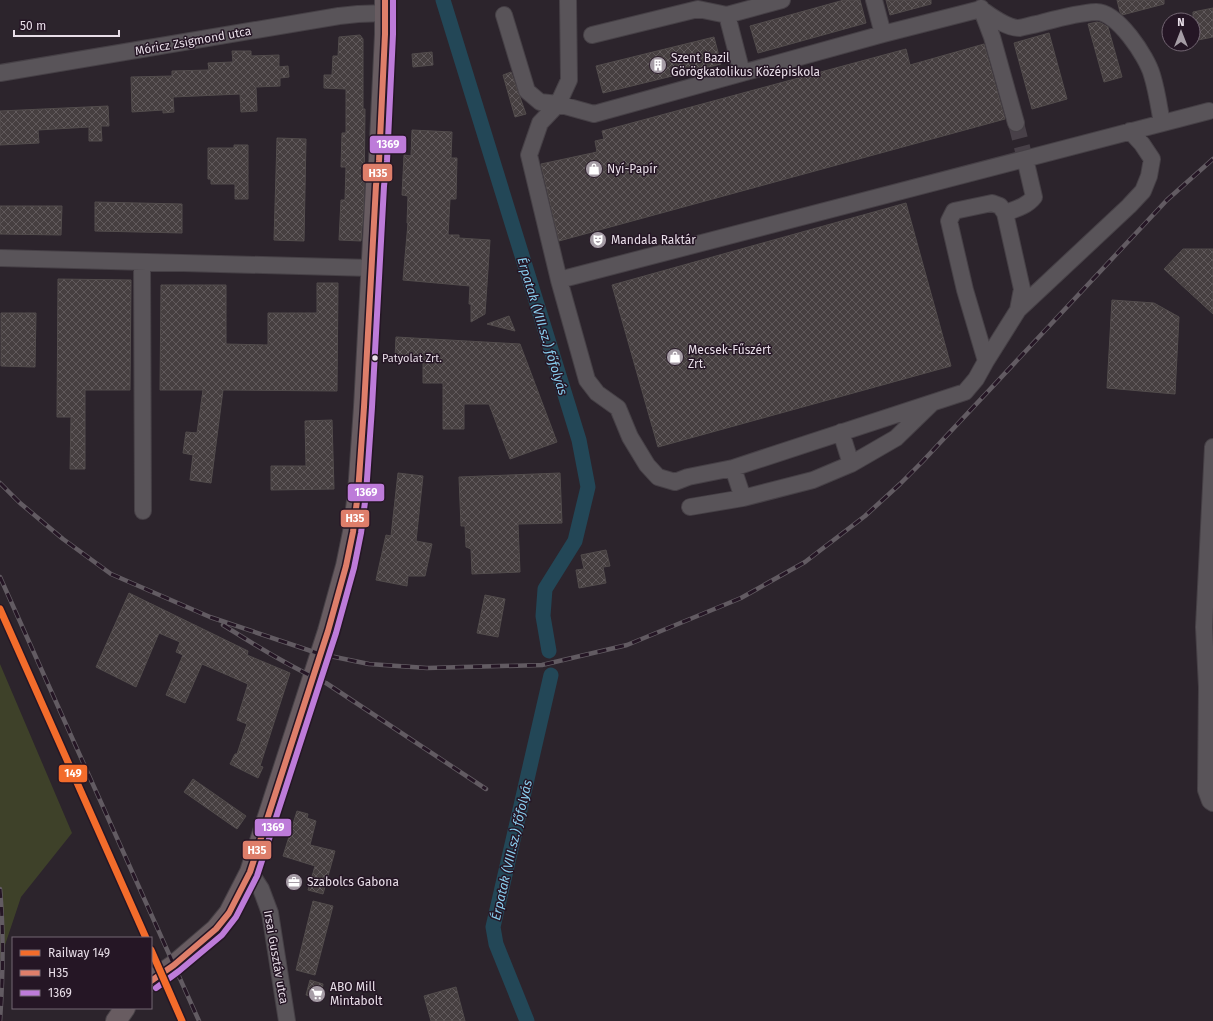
<svg xmlns="http://www.w3.org/2000/svg" width="1213" height="1021" font-family="'Fira Sans',sans-serif">
  <style>
    .grass { fill: #3e4129 }
    .lines { fill: none; stroke-linecap: round; stroke-linejoin: round }
    .canal { stroke: #234757; stroke-width: 15 }
    .building { fill: url(#building-cross-hatch); stroke: #524c4c }
    .minor-tunnel { stroke: #484048; stroke-width: 16; stroke-dasharray: 16 8; stroke-linecap: butt }
    .minor-casing { stroke: #464046; stroke-width: 18 }
    .major-casing { stroke: #464046; stroke-width: 22 }
    .minor { stroke: #595459; stroke-width: 16 }
    .major { stroke: #685c61; stroke-width: 20 }
    .rail-casing { stroke: #625b62; stroke-width: 4.5 }
    .rail { stroke: #251625; stroke-width: 3; stroke-dasharray: 9; stroke-linecap: butt }
    .bus-1-casing { stroke: #251625; stroke-width: 9 }
    .bus-2-casing { stroke: #251625; stroke-width: 9 }
    .bus-1 { stroke: #de7e6a; stroke-width: 6 }
    .bus-2 { stroke: #bd7bd9; stroke-width: 6 }
    .rail-1-casing { stroke: #251625; stroke-width: 10 }
    .rail-1 { stroke: #f36c2b; stroke-width: 7 }
    .bus-dot { fill: #e8dee8; stroke: #251625; stroke-width: 1.5 }
    .labels { text-anchor: middle; stroke-width: 3; stroke-linejoin: round; paint-order: stroke }
    .bus-label { font-size: 11px; fill: #e8dee8; stroke: #251625; text-anchor: start }
    .street-label { font-size: 12px; fill: #e8dee8; stroke: #251625 }
    .poi-label { font-size: 12px; fill: #e8dee8; stroke: #251625; text-anchor: start }
    .water-label { font-size: 13px; font-style: italic; fill: #89ceef; stroke: #251625 }
    .line-badge { stroke: #251625; stroke-width: 1.5 }
    .badge-label { font-size: 11px; text-anchor: middle; font-weight: bold; fill: #fff }
  </style>
  <defs>
    <pattern id="building-cross-hatch" width="8" height="8" patternUnits="userSpaceOnUse"><rect width="8" height="8" fill="#463f40"/><path d="M0 0l8 8M0 8l8-8" fill="none" stroke="#615a5c"/></pattern>
  </defs>
  <rect width="100%" height="100%" fill="#2c242c"/>
  <path class="grass" d="M0 664 72 833 21 897 0 960Z"/>
  <g class="lines">
    <path class="canal" d="M443 0 579 440 588 487 575 541 545 589 543 616 549 651
      M527 1021 496 944 493 927 551 675"/>
  </g>
  <path class="building" d="M844 0H860L866 23 758 53 750 26Z
    M886 0H931V4L890 15Z
    M1117 0H1164V4L1122 15 1120 12Z
    M1213 8V37L1193 41V12Z
    M1097 22 1101 23 1108 27 1122 77 1104 82 1088 24Z
    M1049 33 1067 99 1032 109 1014 43Z
    M360 35 363 39V109H365L364 201 361 241 339 240 341 200H345L346 167H341L342 133H346V89L324 88V75H332L333 56H338L339 37Z
    M714 37 721 64 603 93 596 66Z
    M984 44 1005 119 559 241 541 164 597 152 595 141 604 139 602 131 906 49 910 65Z
    M232 51H251V56L279 55V67L288 66 289 77 280 78V86L256 87 257 111 241 112 240 94 173 97 174 112 163 113V110L132 112 131 77 172 76V71L209 70 208 63 233 62Z
    M432 52 433 65 413 67 412 54Z
    M511 72 526 114 515 117 503 75Z
    M108 106 109 126H101L102 141H89V127L38 130 39 143 0 145V111Z
    M412 130 452 132 451 158H457L456 199H450L448 235H459V238L490 240 485 314 471 322V304H469L470 286 403 280 408 223H407L408 196 402 195 404 155 411 156Z
    M277 138 306 139 304 241 274 240Z
    M234 145H248V199H235V184H211V179H208V148H234Z
    M95 202 182 204V233L95 231Z
    M906 203 951 366 658 447 612 285Z
    M0 206H62L61 235 0 234Z
    M1183 249H1213V314L1164 269Z
    M58 279 131 280 130 390H85V469H70L71 417H57Z
    M317 283H338L337 391 223 390 211 483 190 480 193 455 183 453 186 432 197 433 203 390H160L161 285H226V344L268 345V313H317Z
    M1112 300 1154 303 1179 317 1175 394 1107 388Z
    M1 313H36L35 367 1 366Z
    M509 316 515 331 487 324Z
    M396 337 520 344 557 442 510 459 489 404H464V429H443V383H423V359L395 357Z
    M332 420 334 489 271 490V466H306L305 421Z
    M398 473 423 476 416 541 432 544 425 576H408L407 586 376 580 386 535 391 536Z
    M560 473 562 523 518 524 520 572 472 574 471 549 466 547 465 526H461L459 477Z
    M606 550 610 566 603 567 606 583 579 588 576 570 584 569 581 555Z
    M129 593 248 651 247 655 290 673 260 766 263 767 258 778 230 764 235 754H237L247 724 237 720 248 684 202 664 185 703 166 695 183 655 176 652 180 642 159 633 136 687 96 667Z
    M485 595 505 599 498 637 477 633Z
    M193 779 246 816 237 829 184 792Z
    M297 811 308 814 307 818 316 821 310 845 335 851 323 894 308 890 315 866 283 856Z
    M313 901 333 906 315 975 296 970Z
    M310 980 323 984 321 998 306 995Z
    M456 987 465 1021H431L424 996Z"/>
  <g class="lines">
    <path class="minor-tunnel" d="M1016 123 1027 167"/>
    <g class="minor-casing">
      <path id="minor" d="M568 0 569 80 558 104 540 123 529 155 559 280 587 380 597 393 618 408 630 437 647 465 658 477 675 482 688 477 733 468 965 392 976 379 986 361 965 290 949 221 954 211 992 203 1000 206 1005 213 1022 289 1018 310
        M874 0 883 34
        M981 8 992 37 1016 123
        M504 15 527 91 540 102 558 104 594 114 883 34 981 9C991 16 1006 28 1019 28 1025 27 1031 25 1037 24 1056 19 1076 13 1096 12 1117 11 1147 57 1152 75 1157 91 1159 107 1162 123
        M727 15 742 73
        M592 35 698 9 727 15 782 0
        M0 73 339 16 358 14 386 13
        M1005 213C1016 209 1027 206 1034 197L1027 167
        M0 258 371 268
        M142 262 143 511
        M559 280 1209 111
        M986 361 1018 310 1129 206 1143 191 1149 176 1152 159 1142 144 1130 131
        M841 432 851 464
        M1213 447 1204 627 1207 687 1206 790 1210 801 1213 803
        M733 468 743 498
        M690 507 743 498 813 480 851 464 896 438 931 404
        M250 872 261 889 270 913 287 1021"/>
    </g>
    <g class="major-casing">
      <path id="major" d="M151 981 174 965 216 929 229 913 250 872 328 631 346 566 353 532 358 493 364 407 376 185 379 161 385 34V0
        M116 1021 125 1008"/>
    </g>
    <use href="#minor" class="minor"/>
    <use href="#major" class="major"/>
    <g class="rail-casing">
      <path id="rail" d="M0 483 20 503 63 539 111 574 210 617 320 654 369 664 427 668 542 665 627 645 741 598 805 562 865 516 900 484 922 462 1167 200 1213 159
        M0 577 199 1021
        M223 625C257 646 290 667 326 683L486 789
        M0 889C4 933 3 977 0 1021"/>
    </g>
    <use href="#rail" class="rail"/>
    <g class="bus-1-casing">
      <path id="bus-1" d="M151 981 174 965 216 929 229 913 250 872 328 631 346 566 353 532 358 493 364 407 376 185 379 161 385 34V0"/>
    </g>
    <g class="bus-2-casing">
      <path id="bus-2" d="M156 988 179 971 222 935 236 917 257 876 336 633 354 568 361 533 366 494 372 407 384 186 387 161 393 34V0"/>
    </g>
    <use href="#bus-1" class="bus-1"/>
    <use href="#bus-2" class="bus-2"/>
    <g class="rail-1-casing">
      <path id="rail-1" d="M0 609 146 938
        M151 950 182 1021"/>
    </g>
    <use href="#rail-1" class="rail-1"/>
  </g>
  <defs>
    <g id="building-disc" transform="scale(0.9)"><circle r="9.5" fill="#a69da6" stroke="#251625"/><path d="M-4-6H4V6H1V3H-1V6H-4ZM-2.5-4.3h1.7v1.8h-1.7ZM.8-4.3h1.7v1.8H.8ZM-2.5-1h1.7V.8h-1.7ZM.8-1h1.7V.8H.8Z" fill="#fff"/></g>
    <g id="shop-disc" transform="scale(0.9)"><circle r="9.5" fill="#a69da6" stroke="#251625"/><path d="M-5-2.5h2.3a2.7 3.5 0 0 1 5.4 0H5L5.5 6h-11ZM-1.5-2.5h3a1.5 2.3 0 0 0-3 0Z" fill="#fff"/></g>
    <g id="theatre-disc" transform="scale(0.9)"><circle r="9.5" fill="#a69da6" stroke="#251625"/><path d="M-5-5.5Q0-4 5-5.5V0Q5 5 0 6Q-5 5-5 0ZM-3.3-2.5H-1v1.5H-3.3ZM1-2.5H3.3v1.5H1ZM-2.8 1Q0 5.5 2.8 1Z" fill="#fff"/></g>
    <g id="office-disc" transform="scale(0.9)"><circle r="9.5" fill="#a69da6" stroke="#251625"/><path d="M-6-3h4V-5.5h4V-3h4V5H-6ZM-1-4.5V-3h2v-1.5ZM-6 0V1H6V0Z" fill="#fff"/></g>
    <g id="supermarket-disc" transform="scale(0.9)"><circle r="9.5" fill="#a69da6" stroke="#251625"/><path d="M-6-5.5h2.5l.6 2H6L4.5 2H-2.5L-4.4-4H-6ZM-1.5 3.2a1.3 1.3 0 1 0 .1 0ZM3 3.2a1.3 1.3 0 1 0 .1 0Z" fill="#fff"/></g>
  </defs>
  <g fill-rule="evenodd">
    <use href="#building-disc" x="658" y="65"/>
    <use href="#shop-disc" x="594" y="169"/>
    <use href="#theatre-disc" x="598" y="240"/>
    <use href="#shop-disc" x="675" y="357"/>
    <use href="#office-disc" x="294" y="882"/>
    <use href="#supermarket-disc" x="317" y="994"/>
  </g>
  <circle class="bus-dot" cx="375" cy="358" r="3.5"/>
  <g class="labels">
    <g class="bus-label">
      <text x="382" y="362">Patyolat Zrt.</text>
    </g>
    <g class="street-label">
      <text transform="translate(193 41) rotate(-10)" y="4">Móricz Zsigmond utca</text>
      <text transform="translate(276 957) rotate(80)" y="4">Irsai Gusztáv utca</text>
    </g>
    <g class="poi-label">
      <text x="671" y="62">Szent Bazil<tspan x="671" dy="14">Görögkatolikus Középiskola</tspan></text>
      <text x="607" y="173">Nyí-Papír</text>
      <text x="611" y="244">Mandala Raktár</text>
      <text x="688" y="354">Mecsek-Fűszért<tspan x="688" dy="14">Zrt.</tspan></text>
      <text x="307" y="886">Szabolcs Gabona</text>
      <text x="330" y="991">ABO Mill<tspan x="330" dy="14">Mintabolt</tspan></text>
    </g>
    <g class="water-label">
      <text transform="translate(543 326) rotate(73)" y="5">Érpatak (VIII.sz.) főfolyás</text>
      <text transform="translate(511 850) rotate(-77)" y="5">Érpatak (VIII.sz.) főfolyás</text>
    </g>
  </g>
  <g class="line-badge">
    <rect x="369" y="135" width="38" height="19" rx="4" fill="#bd7bd9"/>
    <rect x="362" y="163" width="31" height="19" rx="4" fill="#de7e6a"/>
    <rect x="347" y="483" width="38" height="19" rx="4" fill="#bd7bd9"/>
    <rect x="340" y="509" width="30" height="19" rx="4" fill="#de7e6a"/>
    <rect x="58" y="764" width="30" height="19" rx="4" fill="#f36c2b"/>
    <rect x="254" y="818" width="38" height="19" rx="4" fill="#bd7bd9"/>
    <rect x="242" y="840" width="30" height="20" rx="4" fill="#de7e6a"/>
  </g>
  <g class="badge-label">
    <text x="388" y="148">1369</text>
    <text x="378" y="177">H35</text>
    <text x="366" y="496">1369</text>
    <text x="355" y="522">H35</text>
    <text x="73" y="777">149</text>
    <text x="273" y="831">1369</text>
    <text x="257" y="854">H35</text>
  </g>
  <rect x="12" y="937" width="140" height="72" fill="#251625" stroke="#736673"/>
  <rect x="20" y="950" width="20" height="6" fill="#f36c2b" stroke="#736673"/>
  <text x="48" y="957" font-size="12" fill="#e8dee8">Railway 149</text>
  <rect x="20" y="970" width="20" height="6" fill="#de7e6a" stroke="#736673"/>
  <text x="48" y="977" font-size="12" fill="#e8dee8">H35</text>
  <rect x="20" y="990" width="20" height="6" fill="#bd7bd9" stroke="#736673"/>
  <text x="48" y="997" font-size="12" fill="#e8dee8">1369</text>
  <g transform="translate(1181 32)"><circle r="19" fill="#251625" stroke="#736673"/>
  <path d="M0-3L7 15L0 10L-7 15Z" fill="#a69da6"/>
  <text y="-6" font-size="11" font-weight="bold" text-anchor="middle" fill="#e8dee8">N</text>
  </g>
  <path d="M14 30v6h105v-6" fill="none" stroke="#e8dee8" stroke-width="2"/>
  <text x="20" y="30" font-size="12" fill="#e8dee8" stroke="#251625" stroke-width="3" paint-order="stroke">50 m</text>
</svg>
